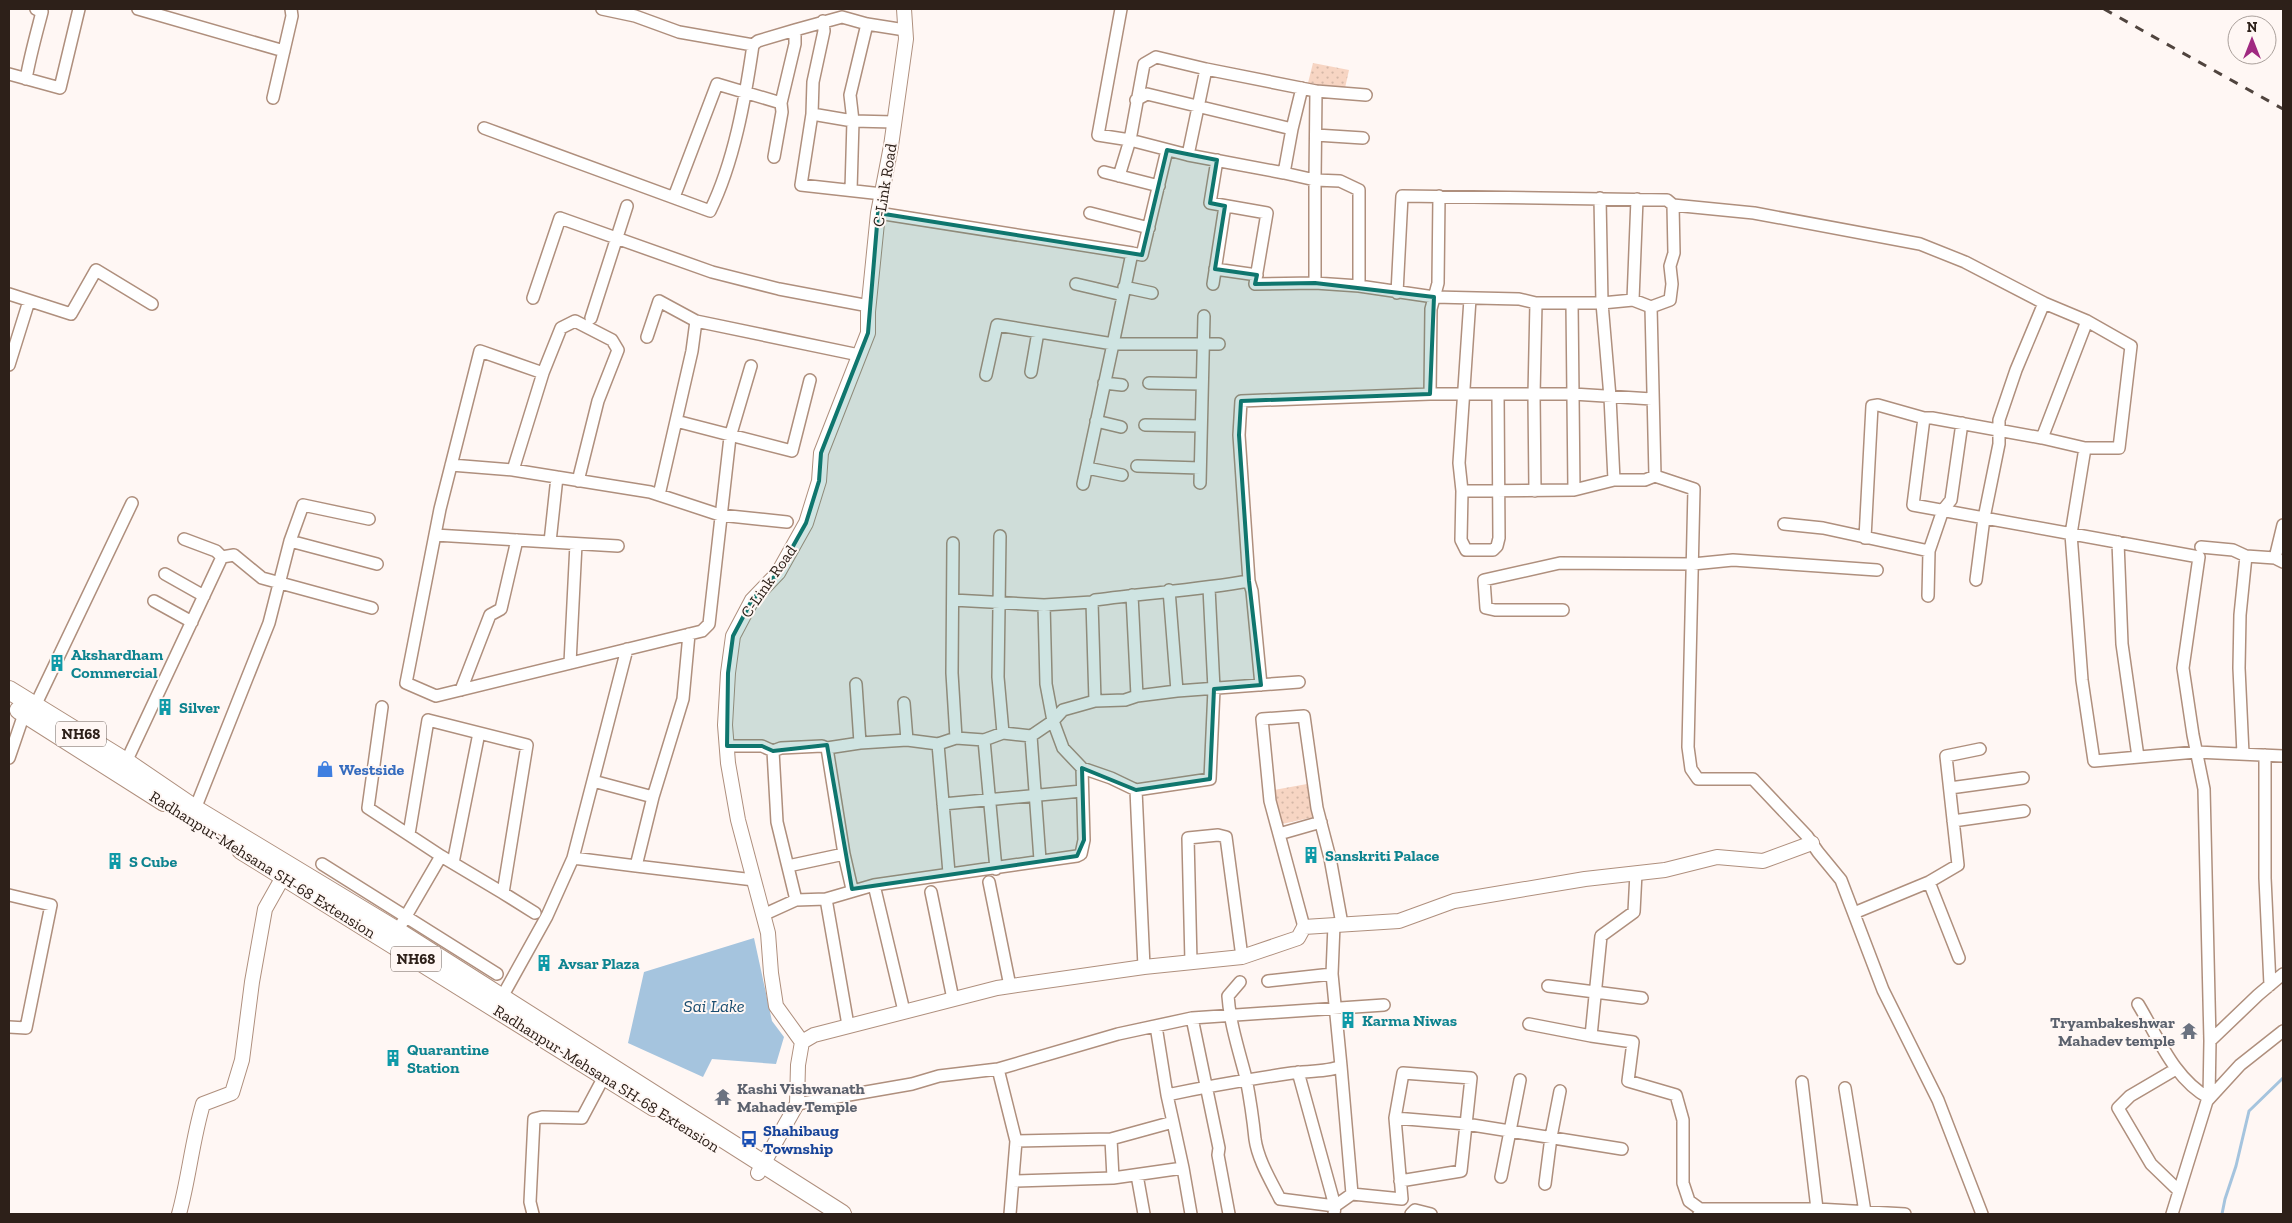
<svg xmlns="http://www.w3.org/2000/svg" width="2292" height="1223" font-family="'Zilla Slab',serif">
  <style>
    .green { fill: url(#green-dots) }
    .water { fill: #a5c4de }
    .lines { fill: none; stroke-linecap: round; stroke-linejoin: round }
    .stream { stroke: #a5c4de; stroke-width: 3 }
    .minor-casing { stroke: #af8f7d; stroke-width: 14 }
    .tertiary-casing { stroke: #af8f7d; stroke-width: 16 }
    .trunk-casing { stroke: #af8f7d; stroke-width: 20 }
    .minor { stroke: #fff; stroke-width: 11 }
    .tertiary { stroke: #fff; stroke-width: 14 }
    .trunk { stroke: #fff; stroke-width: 18 }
    .rail { stroke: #50443e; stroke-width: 3; stroke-dasharray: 9 9; stroke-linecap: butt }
    .marked { fill: #0f766e; fill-opacity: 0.2; stroke: #0f766e; stroke-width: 4; stroke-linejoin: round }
    .labels { text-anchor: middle; stroke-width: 4; stroke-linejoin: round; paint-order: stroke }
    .shield { fill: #fff7f4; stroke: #6c605b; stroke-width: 1 }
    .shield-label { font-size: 15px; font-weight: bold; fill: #2d2019 }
    .street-label { font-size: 16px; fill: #2d2019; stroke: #fff7f4 }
    .culture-label { font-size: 16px; font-weight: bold; fill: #0d838f; stroke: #fff7f4; text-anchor: start }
    .shop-label { font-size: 16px; font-weight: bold; fill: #366cbe; stroke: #fff7f4; text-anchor: start }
    .worship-label { font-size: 16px; font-weight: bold; fill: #5b616d; stroke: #fff7f4; text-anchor: end }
    .transit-label { font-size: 16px; font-weight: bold; fill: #164399; stroke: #fff7f4; text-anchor: start }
    .water-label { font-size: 18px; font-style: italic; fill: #1a4d70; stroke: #fff7f4 }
  </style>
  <defs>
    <pattern id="green-dots" width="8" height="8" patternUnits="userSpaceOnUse" patternTransform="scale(1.25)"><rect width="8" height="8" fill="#f7d5c3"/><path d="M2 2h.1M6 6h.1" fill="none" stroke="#d4b7a7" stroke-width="1.8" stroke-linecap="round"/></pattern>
  </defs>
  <rect width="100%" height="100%" fill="#fff7f4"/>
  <path class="green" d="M1313 63 1349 70 1345 88 1308 83Z
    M1307 784 1314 817 1282 824 1274 790Z"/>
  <path class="water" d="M754 938 772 1021 784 1037 776 1064 712 1059 703 1077 628 1043 644 972Z"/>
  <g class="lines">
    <path class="stream" d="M2222 1214 2225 1199 2236 1166 2249 1111 2283 1078"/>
    <g class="minor-casing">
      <path id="minor" d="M138 9 284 51
        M602 9 635 16 679 32 753 45 758 41 795 30 842 17 867 24 905 30
        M1121 9 1098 135 1130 140 1144 64 1156 57 1206 69
        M823 21 824 31 813 82 812 114 801 185 882 194
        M9 74 60 88 79 9
        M26 79C30 56 36 35 42 12L36 9
        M273 98 292 16 291 9
        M1136 100 1147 94 1292 129 1302 88
        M812 114 853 121 894 122
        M484 128 710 211C734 162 745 100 753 45
        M1292 129 1284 173 1315 180 1316 91 1366 95
        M1316 135 1363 138
        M1167 150 1142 255 1132 253 1113 344H1219
        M1188 155 1284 173
        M774 157 782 112 781 103 795 44V30
        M1217 160 1210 203 1267 213 1255 284 1315 283 1359 286 1434 297 1519 299 1536 303H1602L1633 300 1651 307 1670 300 1672 284 1670 266 1674 253 1673 205
        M1104 172 1159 186
        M1119 176 1130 140 1188 155 1206 69 1316 91
        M851 190 853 121 850 95 867 24
        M674 197 717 84 781 103
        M1600 198 1602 303 1610 397 1614 480
        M878 213 1132 253
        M1090 213 1149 228
        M1215 269 1257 275
        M1315 283V180L1340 181 1359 190V286
        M1076 284 1123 295
        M1213 284 1225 206
        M1124 287 1152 293
        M1397 293 1402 196 1667 200 1673 205 1754 213 1920 244 1965 262 2044 303 2087 321 2131 346 2119 448H2085L2042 438
        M9 294 71 314 96 270 152 304
        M533 298 560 218 712 272 779 289 869 306
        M1470 299 1459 463 1462 491 1461 540 1466 550H1493L1497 546 1499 538 1498 394
        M1633 300 1637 199
        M1572 303 1574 490
        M1651 307 1655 476
        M591 318 627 206
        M647 337 659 301 696 321
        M9 365 29 301
        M1031 372 1038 332
        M543 373 561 328 575 321 612 340 618 350 598 401 578 481
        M986 375 997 325 1113 344 1083 484
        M1104 383 1122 385
        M1149 383 1201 384
        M1430 394 1431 309 1438 283 1439 196
        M1924 418 1913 505 2199 557 2183 668 2193 735 2204 789 2210 1041
        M676 421 792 451 810 380
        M1096 421 1121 427
        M1145 425 1201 426
        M2085 448 2071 534 2082 680 2094 761 2196 752 2283 756
        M451 465 513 470 650 492 720 515 787 522
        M1137 466 1200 468
        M1087 468 1122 475
        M513 470 543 373 480 351 440 509 406 683 436 696 702 631 709 624 730 437 751 366
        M1200 483 1204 316
        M1462 491 1574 490 1614 480H1645L1655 476 1694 489 1688 747 1691 769 1698 779H1753L1807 836 1818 852 1841 880 1883 990 1938 1100 1982 1214
        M1535 491 1534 395 1536 303
        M659 495 692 351 696 321 859 355
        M1784 524 1823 528 1929 551
        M435 535 618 546
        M1000 536 998 677 1003 733
        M1865 538 1872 406 1878 405 1924 418H1932L2042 438 2087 321
        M184 539 216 551 222 557
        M290 541 377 564
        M550 542 557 477
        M2118 542 2122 644 2138 757
        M953 543 952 673 956 738
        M2201 547 2233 550 2246 556 2275 558 2283 562
        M222 557 234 555 262 578 372 608
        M2275 558 2283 525
        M165 574 204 596
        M1976 580 1984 518 1999 444V420L2016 370 2044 303
        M1169 590 1177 691
        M1132 595 1137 696
        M1928 596 1929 551 1943 510 1951 500 1962 423
        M953 600 1044 605 1092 602 1095 600C1146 593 1198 590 1249 581
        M154 601 192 622
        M1092 602 1095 701
        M1044 605 1046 684 1053 721 1063 748 1082 768 1111 778 1136 790 1210 779 1214 689 1209 588
        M1563 610H1495L1486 608 1484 580 1560 563 1693 564 1733 560 1877 570
        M570 663 576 544
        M856 684 860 743
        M1261 685 1252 591 1249 581 1239 435 1241 401 1430 394H1573L1652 399
        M461 690 490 615 501 609 517 540
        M904 703 907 740
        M35 706 132 503
        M382 707 368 808 441 856 395 935
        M1031 736 1040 860
        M984 740 996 869
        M938 744 949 873
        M727 746H762L773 751 781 748 822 746 827 748 860 743 907 740 938 744 956 738 984 740 1003 733 1031 736 1053 721 1063 710 1095 701 1125 700 1137 696 1177 691 1299 682
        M827 748 844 854 852 889
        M773 751 777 822 796 900
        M2243 754 2239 668 2240 615 2246 556
        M2265 755V878L2270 985
        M9 758 24 714
        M126 762 222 557
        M593 781 653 797
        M1950 788 2023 778
        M1136 790 1144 967
        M943 804 1082 791
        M195 809 269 623 290 541 303 505 369 519
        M1953 821 2024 811
        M409 834 428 720 527 745 503 893 441 856
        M1279 834 1321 822
        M573 858 627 649
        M453 863 479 733
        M322 864 497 974
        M636 866 754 880
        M788 866 844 854
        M1636 873 1634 912 1601 936 1591 1036 1633 1042 1628 1081 1676 1095 1683 1120V1183L1689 1201 1700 1209 1699 1214
        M989 882 1010 986
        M1929 882 1959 958
        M874 885 904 1011
        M931 892 953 999
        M503 893 535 913
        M9 895 51 905 26 1028 9 1027
        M826 899 848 1025
        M1854 913 1929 882 1958 865 1946 756 1980 749
        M763 915 796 900 826 899 874 885 1077 856 1081 854 1084 840 1082 768
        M1304 927 1270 801 1262 719 1304 716 1317 808 1330 858 1342 924
        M1191 962 1188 838 1218 835 1226 837 1242 957
        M1268 981 1332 974
        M1240 982 1228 996C1230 1024 1239 1051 1246 1078 1250 1099 1253 1119 1255 1139 1258 1160 1271 1181 1280 1199L1335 1206 1334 1214
        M1548 986 1642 998
        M502 997 547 916 573 858 636 866 653 797 683 699 689 634
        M2138 1004C2158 1037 2174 1079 2209 1098L2210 1041 2258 995 2283 974
        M1192 1018 1219 1148 1218 1155 1229 1214
        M1529 1024 1591 1036
        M1156 1026 1167 1095C1209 1086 1251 1079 1292 1073 1307 1071 1329 1072 1341 1066L1332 974 1334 925
        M998 1069 1016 1141
        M2176 1069 2130 1096 2118 1108 2151 1164 2179 1191
        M1298 1072 1335 1206 1352 1194 1341 1066
        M1802 1082 1817 1209
        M1845 1088 1865 1212
        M1167 1095 1173 1122
        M797 1104 912 1084 939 1076 998 1069 1118 1034 1192 1018 1384 1005
        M1395 1118 1466 1124 1622 1149
        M1183 1168 1191 1214
        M1137 1175 1144 1214
        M1501 1177 1520 1080
        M1013 1181 1113 1178 1183 1168 1173 1122 1111 1139
        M1545 1184 1551 1137 1560 1091
        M1352 1194 1402 1199 1395 1118 1403 1073 1471 1078 1461 1171 1400 1181
        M1700 1209H1817L1905 1214
        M533 1214 530 1202 534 1119 542 1117 582 1118 607 1071
        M1010 1214 1016 1141 1111 1139 1113 1178
        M1411 1214 1415 1210 1431 1214
        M2172 1214 2207 1101 2240 1065 2283 1031"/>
    </g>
    <g class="tertiary-casing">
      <path id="tertiary" d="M802 1042 814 1035 997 988 1144 967 1242 957 1298 938 1304 927 1399 921 1454 901 1585 879 1665 870 1717 857 1763 861 1812 843
        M758 1173 797 1104 798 1065 802 1042 776 1006 771 973 768 933 738 820 728 763 725 725 728 673 733 636 752 600 778 573 806 523 819 481 821 453 868 333V312L878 213 891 146 906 39 904 9
        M179 1214C189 1178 192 1141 203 1104L232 1093 242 1060 252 982 265 909 283 877"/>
    </g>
    <g class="trunk-casing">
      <path id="trunk" d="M9 690 126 762 195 809 397 931 842 1214
        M19 710 164 802
        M241 850 654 1107"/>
    </g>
    <use href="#minor" class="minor"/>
    <use href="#tertiary" class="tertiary"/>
    <use href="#trunk" class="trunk"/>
    <path class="rail" d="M2104 9 2283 109"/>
  </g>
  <path class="marked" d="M1167 150 1217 160 1210 203 1225 206 1215 269 1257 275 1255 284 1315 283 1434 297 1430 394 1241 401 1239 435 1249 581 1261 685 1214 689 1210 779 1136 790 1082 768 1084 840 1077 856 852 889 827 745 773 751 762 746H727L728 673 733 636 752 600 778 573 806 523 819 481 821 453 868 333 878 213 1142 255Z"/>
  <defs>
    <g id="building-bare" transform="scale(1.35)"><path d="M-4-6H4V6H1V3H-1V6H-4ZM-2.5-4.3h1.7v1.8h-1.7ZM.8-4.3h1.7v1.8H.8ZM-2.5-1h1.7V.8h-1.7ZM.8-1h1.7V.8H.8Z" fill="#0f9aa8" stroke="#fff7f4" stroke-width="2.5" paint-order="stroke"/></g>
    <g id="shop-bare" transform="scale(1.35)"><path d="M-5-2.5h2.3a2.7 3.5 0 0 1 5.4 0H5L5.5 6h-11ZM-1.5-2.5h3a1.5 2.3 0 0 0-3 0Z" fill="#3f7fe0" stroke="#fff7f4" stroke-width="2.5" paint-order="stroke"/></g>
    <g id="temple-bare" transform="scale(1.35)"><path d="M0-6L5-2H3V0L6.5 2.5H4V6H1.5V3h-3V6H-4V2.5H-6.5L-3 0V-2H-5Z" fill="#6b7280" stroke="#fff7f4" stroke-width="2.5" paint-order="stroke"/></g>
    <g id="bus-bare" transform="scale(1.35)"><path d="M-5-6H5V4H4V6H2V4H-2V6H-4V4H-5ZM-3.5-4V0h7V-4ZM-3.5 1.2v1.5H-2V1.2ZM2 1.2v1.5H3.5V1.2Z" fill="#1a4fb4" stroke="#fff7f4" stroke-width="2.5" paint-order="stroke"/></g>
  </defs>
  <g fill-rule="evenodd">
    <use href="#building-bare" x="57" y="663"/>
    <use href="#building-bare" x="165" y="707"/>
    <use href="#shop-bare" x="325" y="769"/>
    <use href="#building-bare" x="1311" y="855"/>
    <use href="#building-bare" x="115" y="861"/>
    <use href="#building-bare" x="544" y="963"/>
    <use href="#building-bare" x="1348" y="1020"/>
    <use href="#temple-bare" x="2189" y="1031"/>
    <use href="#building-bare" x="393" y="1058"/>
    <use href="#temple-bare" x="723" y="1097"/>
    <use href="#bus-bare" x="749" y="1139"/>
  </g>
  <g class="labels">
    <g class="shield">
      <rect x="56" y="721.5" width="50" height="25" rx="4"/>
      <rect x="391" y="946.5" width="50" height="25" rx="4"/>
    </g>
    <g class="shield-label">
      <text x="81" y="739">NH68</text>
      <text x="416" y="964">NH68</text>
    </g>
    <g class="street-label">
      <text transform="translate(884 185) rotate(-81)" y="6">C-Link Road</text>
      <text transform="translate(768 581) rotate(-55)" y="6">C-Link Road</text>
      <text transform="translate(263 864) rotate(32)" y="6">Radhanpur-Mehsana SH-68 Extension</text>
      <text transform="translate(607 1078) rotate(32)" y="6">Radhanpur-Mehsana SH-68 Extension</text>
    </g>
    <g class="culture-label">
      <text x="71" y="660">Akshardham<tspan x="71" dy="18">Commercial</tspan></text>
      <text x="179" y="713">Silver</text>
      <text x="1325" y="861">Sanskriti Palace</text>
      <text x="129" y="867">S Cube</text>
      <text x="558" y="969">Avsar Plaza</text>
      <text x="1362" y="1026">Karma Niwas</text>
      <text x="407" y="1055">Quarantine<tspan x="407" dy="18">Station</tspan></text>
    </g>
    <g class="shop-label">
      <text x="339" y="775">Westside</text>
    </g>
    <g class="worship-label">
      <text x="2175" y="1028">Tryambakeshwar<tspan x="2175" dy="18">Mahadev temple</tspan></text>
      <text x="737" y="1094" text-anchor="start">Kashi Vishwanath<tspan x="737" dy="18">Mahadev Temple</tspan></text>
    </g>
    <g class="transit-label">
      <text x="763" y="1136">Shahibaug<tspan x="763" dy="18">Township</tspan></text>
    </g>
    <g class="water-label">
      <text x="714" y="1012">Sai Lake</text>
    </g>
  </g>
  <rect width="2292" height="1223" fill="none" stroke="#2d2019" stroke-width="20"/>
  <g transform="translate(2252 40)"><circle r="24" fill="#fff7f4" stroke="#aba19c"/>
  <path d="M0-4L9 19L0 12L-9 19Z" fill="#a02981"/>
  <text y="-8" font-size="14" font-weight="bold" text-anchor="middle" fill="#2d2019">N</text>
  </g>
</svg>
